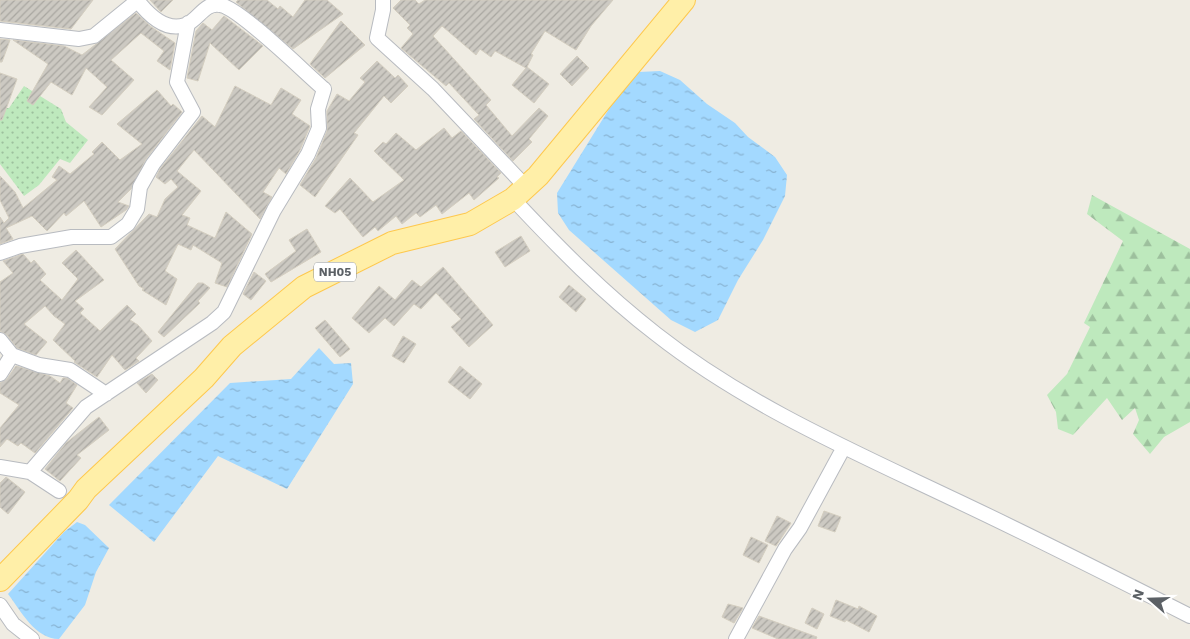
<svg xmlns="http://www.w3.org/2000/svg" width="1190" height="639" font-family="'Work Sans',sans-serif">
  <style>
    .grass { fill: url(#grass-dots) }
    .forest { fill: url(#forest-firs) }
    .water { fill: url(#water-ripples) }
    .building { fill: url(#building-hatch); stroke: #d4cec0 }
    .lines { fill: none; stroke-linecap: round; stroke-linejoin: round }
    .minor-casing { stroke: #b8bbc0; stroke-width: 16 }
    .primary-casing { stroke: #fec84d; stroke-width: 24 }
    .minor { stroke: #fff; stroke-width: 14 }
    .primary { stroke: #ffefa8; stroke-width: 22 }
    .labels { text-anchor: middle; stroke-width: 5; stroke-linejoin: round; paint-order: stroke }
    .shield { fill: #fff; stroke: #8c9093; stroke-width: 1 }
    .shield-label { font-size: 12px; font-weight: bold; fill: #5b6065 }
  </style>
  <defs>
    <pattern id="grass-dots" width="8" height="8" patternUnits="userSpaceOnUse" patternTransform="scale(1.25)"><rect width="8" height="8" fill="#bee9bd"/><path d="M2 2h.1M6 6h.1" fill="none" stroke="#9dc09d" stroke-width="1.8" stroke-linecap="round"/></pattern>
    <pattern id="forest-firs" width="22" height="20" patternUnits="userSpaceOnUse" patternTransform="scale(1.25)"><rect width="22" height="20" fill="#bee9bd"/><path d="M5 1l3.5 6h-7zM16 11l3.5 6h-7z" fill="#9dc09d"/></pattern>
    <pattern id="water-ripples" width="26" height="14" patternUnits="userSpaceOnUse" patternTransform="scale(1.25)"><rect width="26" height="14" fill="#a3d9ff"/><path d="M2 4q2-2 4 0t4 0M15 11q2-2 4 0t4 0" fill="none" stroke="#88b3d2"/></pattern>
    <pattern id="building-hatch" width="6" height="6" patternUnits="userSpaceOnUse" patternTransform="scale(1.25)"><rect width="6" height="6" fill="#ccc9c2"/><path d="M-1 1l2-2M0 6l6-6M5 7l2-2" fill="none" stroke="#a9a7a1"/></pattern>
  </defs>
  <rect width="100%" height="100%" fill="#efece3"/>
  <path class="grass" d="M24 86 61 109 66 122 88 140 70 163 60 159 39 185 24 196 0 164V108H9Z"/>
  <path class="forest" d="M1092 195 1190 249V422L1164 437 1150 454 1133 434 1139 420 1135 408 1122 420 1107 398 1073 435 1058 429 1056 412 1047 395 1067 374 1090 327 1084 323 1123 241 1087 214Z"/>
  <path class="water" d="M660 71 680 80 707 104 735 123 748 137 775 157 787 175 785 196 763 240 738 280 718 320 695 332 671 320 569 230 558 213 557 193 622 88 639 72Z
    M319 348 334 364 351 363 353 384 287 489 218 456 154 542 109 505 230 383 291 379Z
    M77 522 85 525 109 548 96 572 85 605 59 639C35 639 21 611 8 594L64 532Z"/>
  <path class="building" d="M0 0H93L71 29 0 21Z
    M150 0H173L161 12Z
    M238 0H267L278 9 280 6 293 17 305 0H327L343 14 293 49 236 2Z
    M401 0H415L419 4 425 0H613L591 26 576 50 545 31 531 54 533 55 527 67 549 84 534 103 512 85 526 68 495 51 491 57 480 49 476 55 442 26 433 36 491 100 486 105 512 136 539 108 548 116 529 139 532 142 513 161 474 119 479 115 449 83 446 86 401 48 413 34 407 28 410 25 393 8Z
    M136 13 150 26 175 43 170 70 157 61 164 51 141 33 111 60 134 80 102 115 89 107 107 87 86 68 72 95 51 82 33 105 27 101 48 64 13 40 64 46 82 55Z
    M224 16 263 46 239 70 210 43 198 81 187 78 196 31 203 23 212 30Z
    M341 21 365 45 325 78 310 64Z
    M0 39 10 40 2 62H0Z
    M577 56 589 68 572 86 560 74Z
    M377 61 395 78 398 75 408 86 391 103 384 96 354 133 358 135 315 197 300 185 316 158 327 131V111L337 94 349 101 365 82 360 78Z
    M0 73 17 79 2 120H0Z
    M235 86 271 105 281 88 301 100 292 114 310 126 300 150 286 174 279 168 263 192 272 197 260 219 194 150 177 171 201 191 182 215 190 218 187 225 215 238 226 212 252 234 227 287 215 283 222 263 193 245 191 250 178 244 165 271 177 279 166 305 142 290 144 289 139 286 115 249 149 214 157 217 165 199 178 187 171 179 165 184 156 177 160 169 202 116 215 127Z
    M157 90 171 106 173 104 182 112 146 159 131 189 118 202 129 206 126 210 101 227 84 201 66 216 64 213 47 231 32 216 6 228 13 239 0 244V217L4 223 9 218 0 200V176L15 192 23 208 57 180 52 177 59 166 70 174 94 154 92 152 102 142 120 160 142 144 117 124Z
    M444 128 452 138 461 131 501 173 497 177 499 178 474 200 469 193 442 214 436 205 420 217 416 213 402 224 396 216 378 231 375 227 363 237 340 209 335 213 325 206 350 178 373 202 404 180 374 151 383 142 386 144 396 133 416 150Z
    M307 229 321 252 271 282 265 274 296 251 289 240Z
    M521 236 530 251 505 267 495 252Z
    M76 250 104 280 75 301 84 309 80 313 100 331 127 305 136 314 130 320 138 325 152 341 136 358 139 361 125 370 112 355 97 377 74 362 75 361 53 340 65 324 54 316 45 306 24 324 47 342 36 355 17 348 7 335 0 331V282L13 273 3 261 23 254 31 263 34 260 46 274 40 280 62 300 78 279 62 263Z
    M443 267 493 325 469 347 451 327 461 319 436 293 421 309 414 304 394 326 385 318 369 333 352 318 379 286 395 300 412 280 421 287Z
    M254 272 266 281 251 300 243 294Z
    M198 283H203L210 288 198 301 200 303 164 337 158 332Z
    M569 285 586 299 576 312 559 297Z
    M325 320 350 349 340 357 315 328Z
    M403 336 416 344 404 363 392 356Z
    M16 366 50 376 60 383 63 378H67L77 385 66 403 73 408 35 453 21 443 18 446 7 439 0 447V428L19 405 0 393V383L7 379Z
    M460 366 482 384 470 399 448 382Z
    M152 374 158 380 146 393 137 383Z
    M99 417 109 430 77 455 81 458 60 481 45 469 66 443Z
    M6 477 25 492 8 514 0 507V483Z
    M824 511 841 517 835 532 818 526Z
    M777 516 791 523 776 546 765 541Z
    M751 537 768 545 759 563 743 555Z
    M836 600 858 609 859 606 877 616 869 632 846 620 845 622 830 616Z
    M728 604 743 608 734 623 722 617Z
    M812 608 824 614 817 629 805 623Z
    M759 616 817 637 816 639H778L752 628Z"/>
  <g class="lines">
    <g class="minor-casing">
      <path id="minor" d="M383 0V10L377 38 433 89 526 187
        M0 30 79 39 94 36 137 1
        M513 199C558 247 603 293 656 334 745 404 850 450 951 498 1032 536 1111 576 1190 616
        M0 253 20 246 72 237H111L128 224 137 209 140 187 153 164 193 112 177 82 188 23
        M0 340 12 355 39 365 70 370 106 394
        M0 374 12 355
        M0 467 30 472
        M59 491 30 472 86 407 212 323 224 312 274 210 308 154 319 128 318 109 324 89C306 74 239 7 220 5 204 2 198 21 185 25 165 32 147 13 137 0
        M0 605 13 624 32 639
        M736 639 785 549 800 528 844 447"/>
    </g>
    <g class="primary-casing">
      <path id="primary" d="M0 580 78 500 86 489 204 378 232 346 304 287 392 243 470 224 513 199 538 176 684 0"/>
    </g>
    <use href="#minor" class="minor"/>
    <use href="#primary" class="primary"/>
  </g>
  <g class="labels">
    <rect class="shield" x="314" y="262.5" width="42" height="19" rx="4"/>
    <g class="shield-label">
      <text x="335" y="276">NH05</text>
    </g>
  </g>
  <g transform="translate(1150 599) rotate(290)" stroke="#ffffff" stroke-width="4" paint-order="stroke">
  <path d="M0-4L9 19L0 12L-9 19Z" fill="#5b6065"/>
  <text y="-8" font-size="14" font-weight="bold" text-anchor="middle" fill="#5b6065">N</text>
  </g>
</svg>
